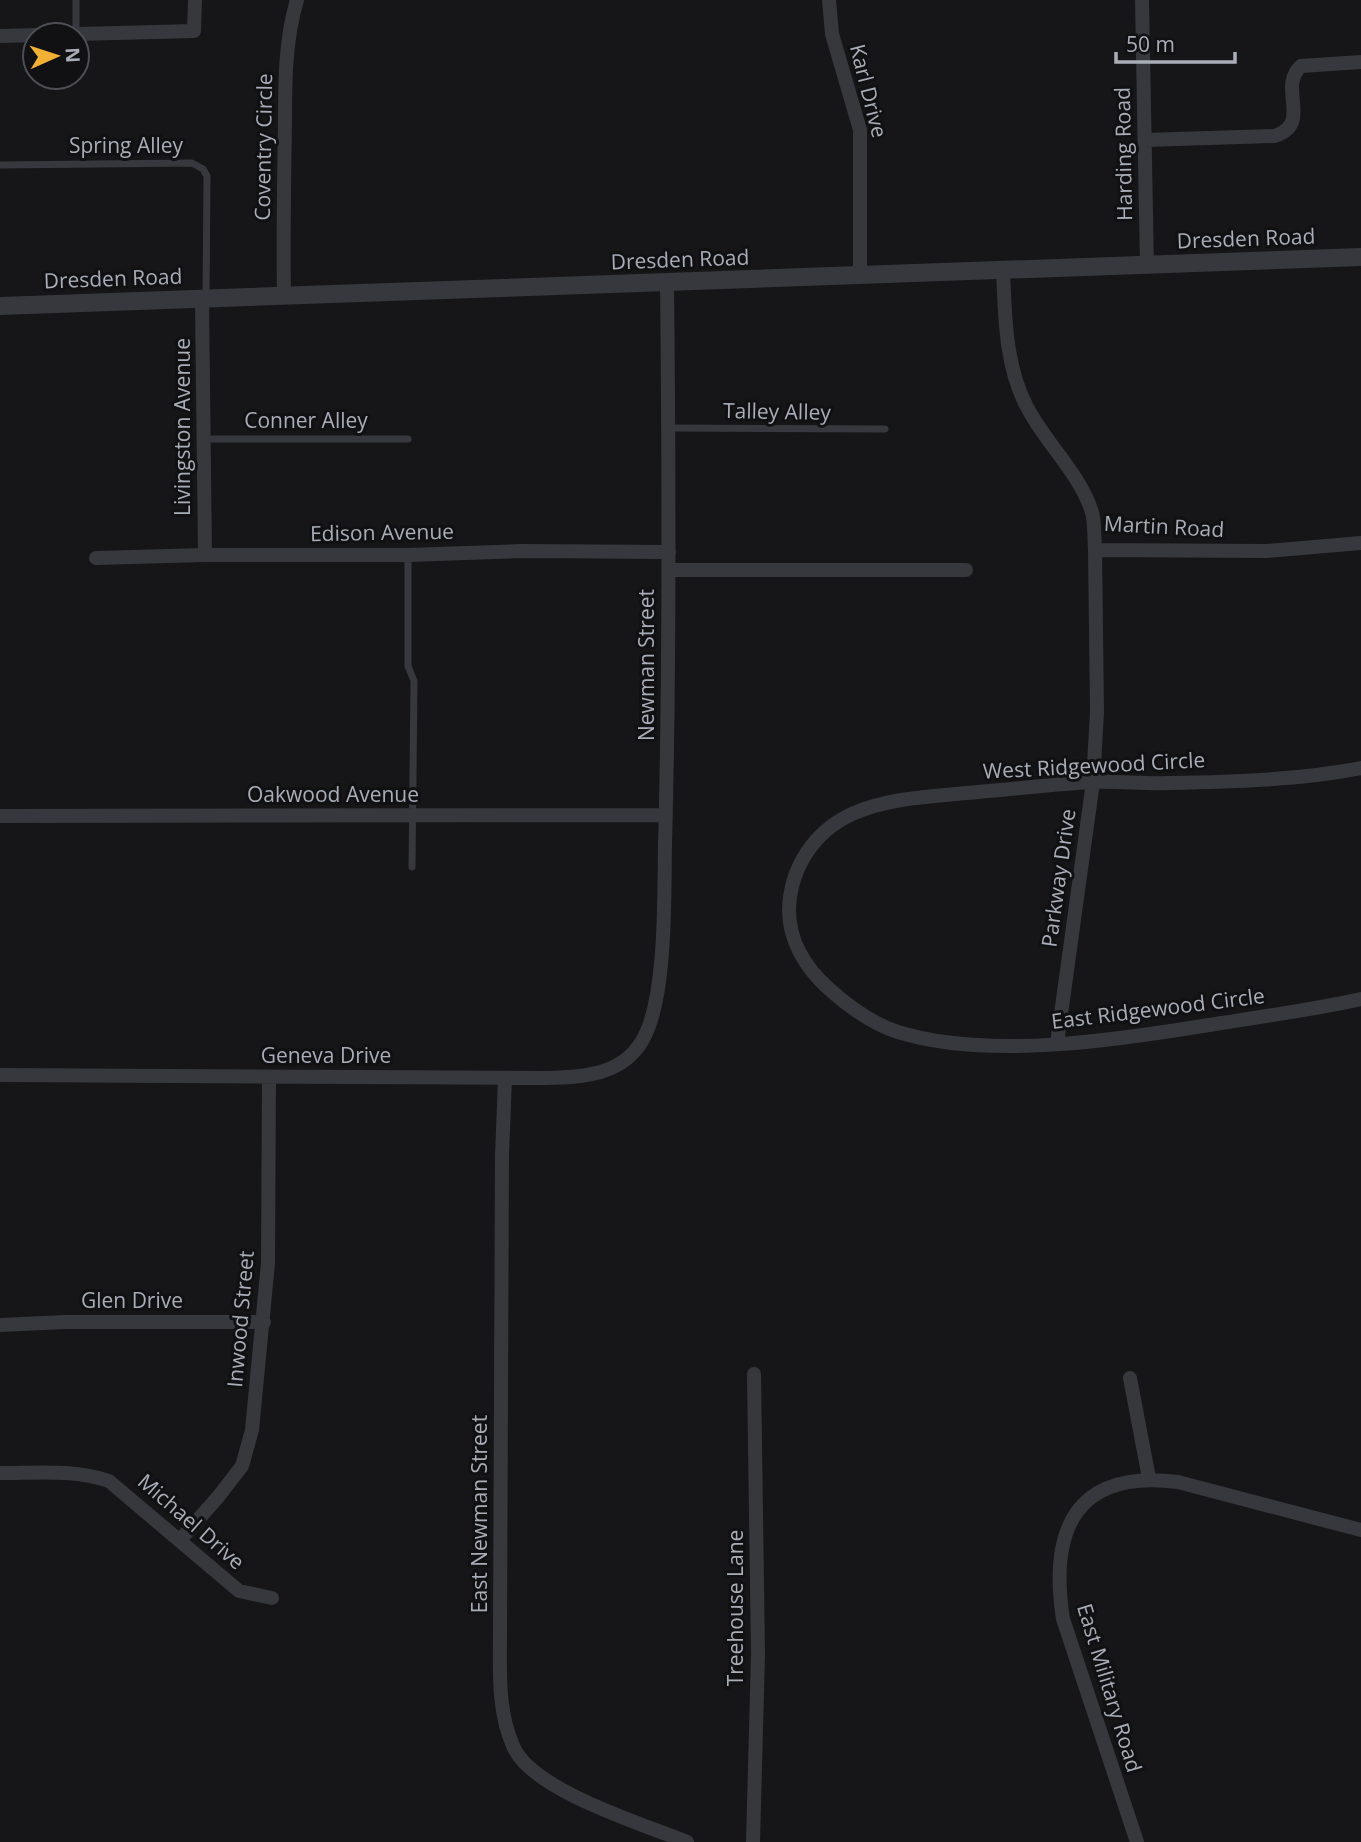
<svg xmlns="http://www.w3.org/2000/svg" width="1361" height="1842" font-family="'Open Sans',sans-serif">
  <style>
    .lines { fill: none; stroke-linecap: round; stroke-linejoin: round }
    .service { stroke: #37383d; stroke-width: 7 }
    .minor { stroke: #37383d; stroke-width: 14 }
    .tertiary { stroke: #37383d; stroke-width: 18 }
    .labels { text-anchor: middle; stroke-width: 6; stroke-linejoin: round; paint-order: stroke }
    .street-label { font-size: 21px; fill: #a8adb8; stroke: #111113 }
  </style>
  <rect width="100%" height="100%" fill="#161618"/>
  <g class="lines">
    <path class="service" d="M76 34V0
      M0 165 192 163 203 169 207 176 206 299
      M668 428 885 429
      M203 439H408
      M408 555V666L414 681 412 867"/>
    <path class="minor" d="M829 0 832 34 860 130V276
      M1142 0 1147 266
      M0 36 194 31 195 0
      M1145 140 1275 136C1313 123 1277 88 1301 66L1361 62
      M1003 270C1005 315 1005 366 1027 407 1046 444 1079 472 1092 512 1095 523 1094 538 1095 550L1267 551 1361 543
      M284 296C283 238 284 181 285 123 285 82 285 40 297 0
      M202 299 205 555
      M96 558 205 555H408L523 551 669 552
      M669 570H966
      M1361 768C1299 780 1233 782 1170 783 1144 784 1118 781 1093 782 1054 784 1016 789 978 792 937 796 890 797 852 814 813 832 790 869 789 910 789 941 806 968 828 988 848 1006 872 1024 898 1032 988 1060 1117 1040 1209 1025 1260 1017 1311 1010 1361 999
      M0 816 666 815
      M1057 1043 1093 782 1097 712 1095 550
      M0 1075 543 1078C579 1077 621 1077 642 1041 667 1000 664 894 665 844 670 657 669 470 667 284
      M505 1078 502 1156 500 1631C500 1670 497 1711 514 1748 534 1791 643 1824 687 1842
      M0 1325 65 1322H264
      M1130 1378 1149 1478
      M0 1473C37 1473 74 1469 109 1481L239 1591 272 1598
      M180 1540 218 1497 242 1466 252 1430 268 1263 269 1077
      M753 1842 758 1654 754 1374
      M1137 1842 1063 1619C1049 1529 1076 1469 1178 1482L1361 1530"/>
    <path class="tertiary" d="M0 306 1361 257"/>
  </g>
  <g class="labels">
    <g class="street-label">
      <text transform="translate(868 91) rotate(76)" y="7">Karl Drive</text>
      <text x="126" y="153">Spring Alley</text>
      <text transform="translate(264 147) rotate(-89)" y="7">Coventry Circle</text>
      <text transform="translate(1124 154) rotate(-91)" y="7">Harding Road</text>
      <text transform="translate(1246 239) rotate(-2)" y="7">Dresden Road</text>
      <text transform="translate(680 260) rotate(-2)" y="7">Dresden Road</text>
      <text transform="translate(113 279) rotate(-2)" y="7">Dresden Road</text>
      <text transform="translate(777 412) rotate(1)" y="7">Talley Alley</text>
      <text x="306" y="428">Conner Alley</text>
      <text transform="translate(183 427) rotate(-90)" y="7">Livingston Avenue</text>
      <text transform="translate(1164 527) rotate(3)" y="7">Martin Road</text>
      <text transform="translate(382 533) rotate(-1)" y="7">Edison Avenue</text>
      <text transform="translate(647 665) rotate(-90)" y="7">Newman Street</text>
      <text transform="translate(1094 766) rotate(-3)" y="7">West Ridgewood Circle</text>
      <text x="333" y="802">Oakwood Avenue</text>
      <text transform="translate(1059 878) rotate(-82)" y="7">Parkway Drive</text>
      <text transform="translate(1158 1009) rotate(-7)" y="7">East Ridgewood Circle</text>
      <text x="326" y="1063">Geneva Drive</text>
      <text x="132" y="1308">Glen Drive</text>
      <text transform="translate(241 1319) rotate(-85)" y="7">Inwood Street</text>
      <text transform="translate(480 1514) rotate(-90)" y="7">East Newman Street</text>
      <text transform="translate(191 1522) rotate(41)" y="7">Michael Drive</text>
      <text transform="translate(736 1608) rotate(-90)" y="7">Treehouse Lane</text>
      <text transform="translate(1109 1688) rotate(73)" y="7">East Military Road</text>
    </g>
  </g>
  <g transform="translate(56 56) rotate(87)"><circle r="33" fill="#111113" stroke="#4d4f55" stroke-width="2"/>
  <path d="M0-5L12 26L0 18L-12 26Z" fill="#f2b134"/>
  <text y="-10" font-size="19" font-weight="bold" text-anchor="middle" fill="#a8adb8">N</text>
  </g>
  <path d="M1116 52v10h119v-10" fill="none" stroke="#a8adb8" stroke-width="3.5"/>
  <text x="1126" y="52" font-size="21" fill="#a8adb8" stroke="#111113" stroke-width="5" paint-order="stroke">50 m</text>
</svg>
